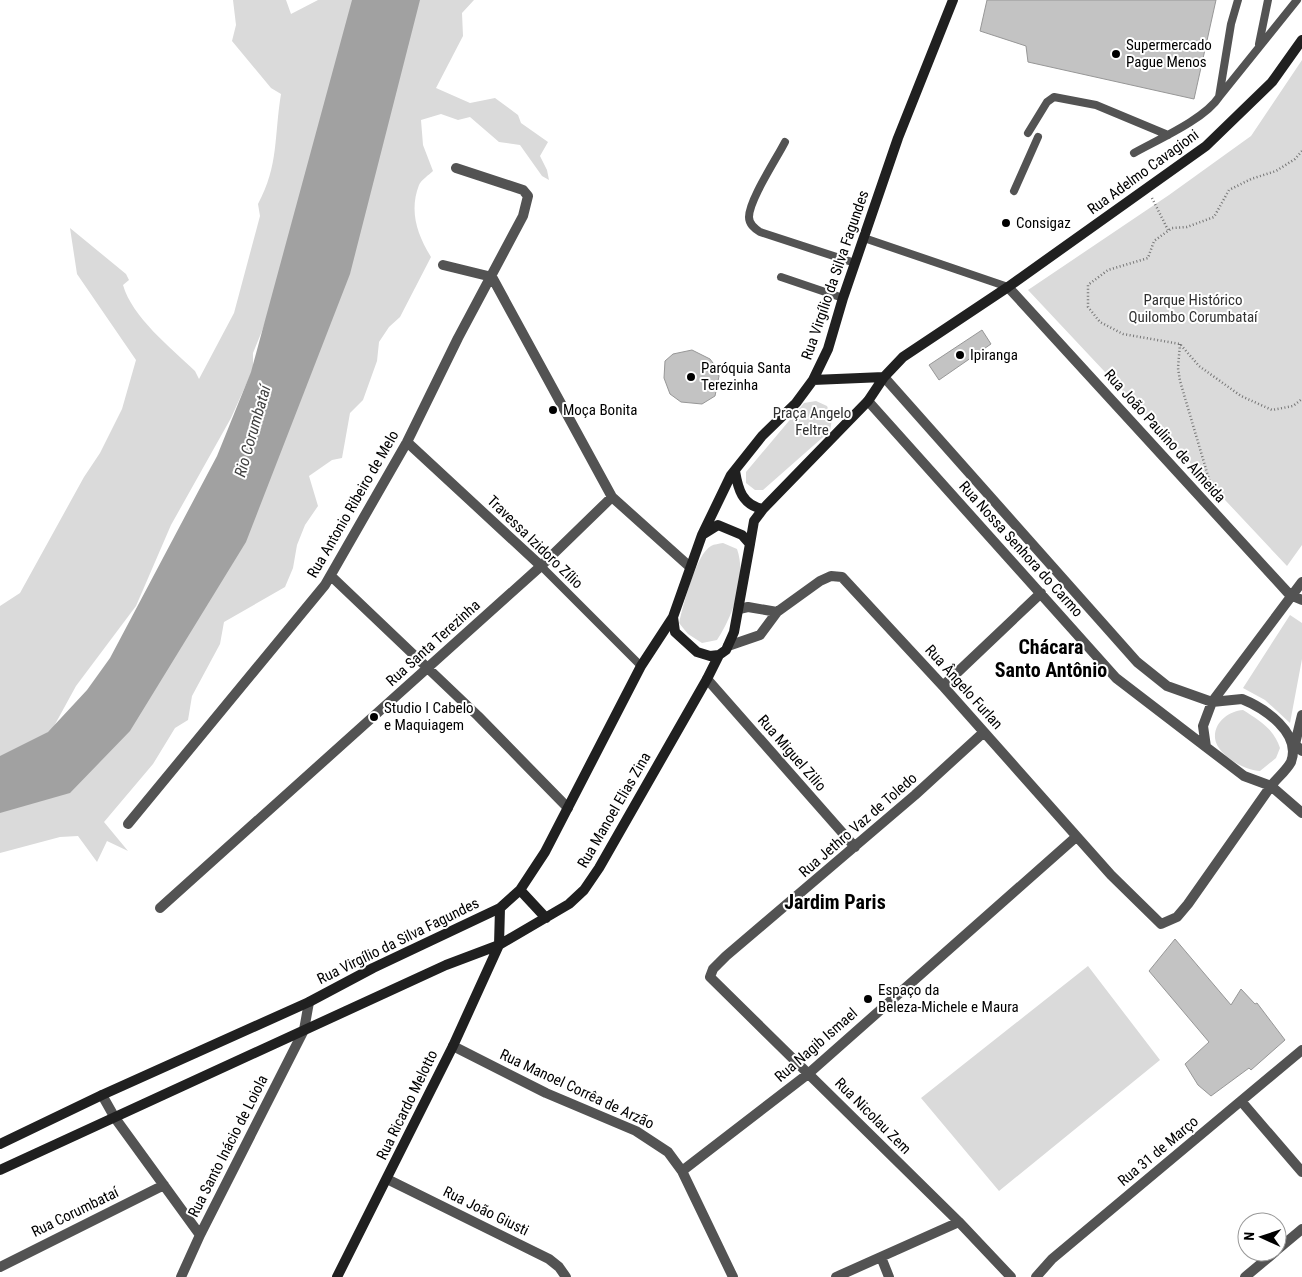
<svg xmlns="http://www.w3.org/2000/svg" width="1302" height="1277" font-family="'Roboto Condensed',sans-serif">
  <style>
    .green { fill: #dadada }
    .water { fill: #a1a1a1 }
    .building { fill: #c3c3c3; stroke: #979797 }
    .lines { fill: none; stroke-linecap: round; stroke-linejoin: round }
    .path { stroke: #757575; stroke-width: 2.5; stroke-dasharray: 1 2.5; stroke-linecap: butt }
    .lane { stroke: #535353; stroke-width: 8 }
    .street { stroke: #535353; stroke-width: 10 }
    .secondary { stroke: #202020; stroke-width: 10 }
    .poi-dot { fill: #000; stroke: #fff; stroke-width: 2 }
    .labels { text-anchor: middle; stroke-width: 4; stroke-linejoin: round; paint-order: stroke }
    .poi-label { font-size: 15px; fill: #000; stroke: #fff; text-anchor: start }
    .street-label { font-size: 15px; fill: #000; stroke: #fff }
    .park-label { font-size: 15px; fill: #313131; stroke: #fff }
    .water-label { font-size: 16px; font-style: italic; fill: #424242; stroke: #fff }
    .district-label { font-size: 20px; font-weight: bold; fill: #000; stroke: #fff }
  </style>
  <rect width="100%" height="100%" fill="#fff"/>
  <path class="green" d="M233 0H286L291 14 318 0H375L262 331 253 353V369L231 418 171 525 136 606 76 686 53 728 36 743 0 761V606L20 593 84 477 100 453 122 409 136 360 77 274 70 228 126 274 129 280 123 285C132 317 171 348 195 371L199 379 234 313 260 216 258 204C279 165 274 136 281 94L271 88 232 41 236 25Z
    M416 0H474L462 13 463 36 436 88 470 103 495 98 518 115 521 123 548 142 540 156 547 170 549 180 542 176 520 145 499 142 470 117 458 120 441 114 421 120 423 145 433 171C429 175 421 180 419 185 409 211 417 234 431 257L400 317 389 327 379 342 377 361 363 400 350 413 342 458 332 460 309 476 318 506 305 525 297 545 293 568 285 587 224 622 220 644 192 696 188 720 175 728 153 764 104 822 128 851 107 841 97 862 78 836 60 837 0 853V793L118 718Z
    M1302 60V545L1287 566 1028 290 1169 195 1251 136Z
    M816 401 827 406 832 419 830 431 763 490H755L746 483V472L804 403Z
    M723 543 737 549C747 577 733 616 717 640L702 643 688 634 679 623C683 606 696 554 711 546 714 544 719 544 723 543Z
    M1290 615 1302 623V659L1290 723 1265 700 1243 688Z
    M1243 710C1259 720 1274 729 1280 748L1276 758 1260 771C1245 771 1216 754 1215 738 1214 722 1229 711 1243 710Z
    M1088 966 1160 1060 999 1191 921 1098Z"/>
  <path class="water" d="M352 0H420L350 274 246 542 130 731 70 793 0 813V756L48 732 87 690 110 658 217 456 251 372Z"/>
  <path class="building" d="M987 0H1216L1194 99 1028 62 1026 46 980 31Z
    M982 330 991 344 939 380 929 365Z
    M692 350 710 359 716 367 719 376 715 396 702 404 681 402 670 394 664 378 665 361 673 354Z
    M1175 939 1231 1005 1241 989 1255 1004 1257 1003 1285 1040 1251 1070 1249 1068 1211 1096 1198 1085 1185 1064 1209 1042 1149 971Z"/>
  <g class="lines">
    <path class="path" d="M1302 151 1295 159 1276 171 1251 179 1229 190 1214 217 1187 227 1172 228 1154 241 1148 258 1108 270 1088 285V307L1100 322 1123 334 1180 344 1199 366 1241 396 1272 410 1293 406 1302 399
      M1152 198 1168 230
      M1180 344 1178 368 1180 381 1213 493"/>
    <path class="lane" d="M1238 0 1231 24 1219 97 1297 0
      M1259 44 1268 0
      M1028 133 1047 102 1054 97 1096 105 1168 135
      M785 142C777 158 749 200 749 217 749 224 754 228 760 232L855 263
      M1134 153C1157 140 1205 119 1219 97
      M1014 191 1038 137
      M864 238 1008 287
      M781 277 843 298
      M541 566 641 666"/>
    <path class="street" d="M443 265 492 277 612 497 690 567
      M1008 287 1290 595 1302 600
      M884 377 1137 662 1167 686 1212 702 1302 582
      M868 401 1116 678 1206 747
      M407 442 541 566
      M331 576 478 716 568 808
      M739 609 748 607 777 612
      M728 646 760 635 777 612 820 581 831 576 842 577 943 686 1111 875 1161 924 1177 917 1188 904 1271 786 1302 813
      M707 679 855 847
      M943 686 1041 593
      M1242 699C1264 708 1302 733 1291 762 1286 771 1277 778 1271 786L1244 776 1206 747 1203 726 1212 702Z
      M1302 715 1295 744 1302 751
      M984 732 915 795 726 956 713 969 710 977 959 1222 1011 1277
      M128 824 325 585 407 442 458 338 523 216 528 196 523 190 456 168
      M160 908 541 566 612 497
      M453 1046 546 1093 636 1131 668 1152 682 1171 733 1277
      M102 1095 115 1118 200 1235
      M1241 1101 1302 1172
      M682 1171 808 1074 1076 837
      M387 1179 549 1259 559 1267 566 1277
      M1277 1250 1302 1229
      M881 1257 889 1277
      M0 1267 164 1185
      M181 1277 200 1235 304 1030 309 1002
      M836 1277 959 1222
      M1036 1277 1052 1259 1302 1050
      M1245 1277 1275 1252"/>
    <path class="secondary" d="M813 380 884 377
      M735 471C738 489 742 505 763 509
      M718 525 742 535 750 544 734 632 726 650 719 655 710 656 697 652 675 632 673 617 702 535Z
      M702 535 731 475 762 436 796 403 813 380 828 349 843 298 898 138 953 0
      M750 544 754 521 763 509 868 401 884 377 903 357 1008 287 1206 146 1272 82 1302 40
      M520 890 546 918
      M0 1144 102 1095 309 1002 373 968 500 908 520 890 545 852 641 666 673 617
      M0 1170 446 965 499 945 569 904 584 890 599 868 707 679 719 655
      M337 1277 453 1046 499 945 500 908"/>
  </g>
  <g class="poi-dot">
    <circle cx="1116" cy="54" r="5"/>
    <circle cx="1006" cy="223" r="5"/>
    <circle cx="960" cy="355" r="5"/>
    <circle cx="691" cy="377" r="5"/>
    <circle cx="553" cy="410" r="5"/>
    <circle cx="374" cy="717" r="5"/>
    <circle cx="868" cy="999" r="5"/>
  </g>
  <g class="labels">
    <g class="poi-label">
      <text x="1126" y="50">Supermercado<tspan x="1126" dy="17">Pague Menos</tspan></text>
      <text x="1016" y="228">Consigaz</text>
      <text x="970" y="360">Ipiranga</text>
      <text x="701" y="373">Paróquia Santa<tspan x="701" dy="17">Terezinha</tspan></text>
      <text x="563" y="415">Moça Bonita</text>
      <text x="384" y="713">Studio I Cabelo<tspan x="384" dy="17">e Maquiagem</tspan></text>
      <text x="878" y="995">Espaço da<tspan x="878" dy="17">Beleza-Michele e Maura</tspan></text>
    </g>
    <g class="street-label">
      <text transform="translate(1143 172) rotate(-36)" y="5">Rua Adelmo Cavagioni</text>
      <text transform="translate(835 275) rotate(-71)" y="5">Rua Virgílio da Silva Fagundes</text>
      <text transform="translate(1165 436) rotate(48)" y="5">Rua João Paulino de Almeida</text>
      <text transform="translate(353 504) rotate(-60)" y="5">Rua Antonio Ribeiro de Melo</text>
      <text transform="translate(535 542) rotate(44)" y="5">Travessa Izidoro Zílio</text>
      <text transform="translate(1021 549) rotate(48)" y="5">Rua Nossa Senhora do Carmo</text>
      <text transform="translate(433 643) rotate(-42)" y="5">Rua Santa Terezinha</text>
      <text transform="translate(964 687) rotate(48)" y="5">Rua Ângelo Furlan</text>
      <text transform="translate(792 753) rotate(49)" y="5">Rua Miguel Zilio</text>
      <text transform="translate(614 810) rotate(-60)" y="5">Rua Manoel Elias Zina</text>
      <text transform="translate(858 825) rotate(-41)" y="5">Rua Jethro Vaz de Toledo</text>
      <text transform="translate(398 941) rotate(-26)" y="5">Rua Virgílio da Silva Fagundes</text>
      <text transform="translate(816 1045) rotate(-41)" y="5">Rua Nagib Ismael</text>
      <text transform="translate(577 1089) rotate(25)" y="5">Rua Manoel Corrêa de Arzão</text>
      <text transform="translate(407 1105) rotate(-64)" y="5">Rua Ricardo Melotto</text>
      <text transform="translate(873 1116) rotate(45)" y="5">Rua Nicolau Zem</text>
      <text transform="translate(228 1146) rotate(-63)" y="5">Rua Santo Inácio de Loiola</text>
      <text transform="translate(1158 1151) rotate(-40)" y="5">Rua 31 de Março</text>
      <text transform="translate(486 1211) rotate(26)" y="5">Rua João Giusti</text>
      <text transform="translate(75 1212) rotate(-26)" y="5">Rua Corumbataí</text>
    </g>
    <g class="park-label">
      <text x="1193" y="305">Parque Histórico<tspan x="1193" dy="17">Quilombo Corumbataí</tspan></text>
      <text x="812" y="418">Praça Angelo<tspan x="812" dy="17">Feltre</tspan></text>
    </g>
    <g class="water-label">
      <text transform="translate(252 431) rotate(-74)" y="6">Rio Corumbataí</text>
    </g>
    <g class="district-label">
      <text x="1051" y="654">Chácara<tspan x="1051" dy="23">Santo Antônio</tspan></text>
      <text x="835" y="909">Jardim Paris</text>
    </g>
  </g>
  <g transform="translate(1262 1237) rotate(273)"><circle r="24" fill="#ffffff" stroke="#999999"/>
  <path d="M0-4L9 19L0 12L-9 19Z" fill="#000000"/>
  <text y="-8" font-size="14" font-weight="bold" text-anchor="middle" fill="#000000">N</text>
  </g>
</svg>
